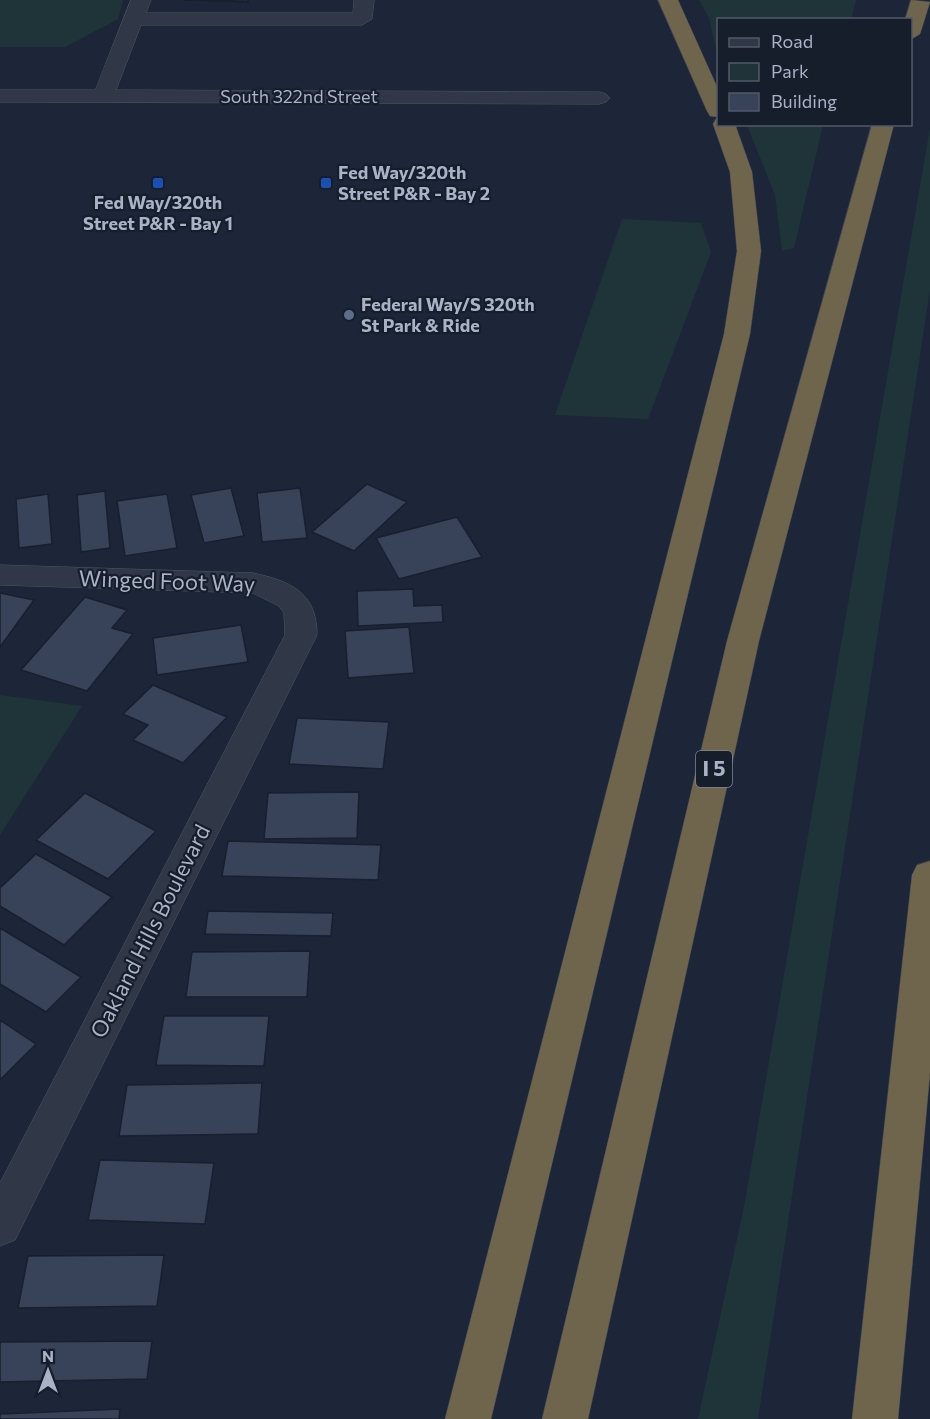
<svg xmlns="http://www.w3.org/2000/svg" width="930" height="1419" font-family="Commissioner,sans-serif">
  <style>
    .green { fill: #1f3439 }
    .building { fill: #384258; stroke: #181f2e; stroke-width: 1.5 }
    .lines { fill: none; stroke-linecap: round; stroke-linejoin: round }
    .minor-casing { stroke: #4e5566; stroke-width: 1 }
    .highway-casing { stroke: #3b4252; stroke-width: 1 }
    .minor { fill: #303848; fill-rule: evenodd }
    .highway { fill: #6f644c; fill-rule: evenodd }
    .transit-dot { fill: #1a4fb4; stroke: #161e2c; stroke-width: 2 }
    .service-dot { fill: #5c6f8a; stroke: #161e2c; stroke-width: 2 }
    .labels { text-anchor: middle; stroke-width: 4.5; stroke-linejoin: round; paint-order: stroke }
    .far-street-label { font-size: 18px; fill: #aab2c6; stroke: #161e2c }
    .far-poi-label { font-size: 18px; font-weight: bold; fill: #aab2c6; stroke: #161e2c; text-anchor: start }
    .shield { fill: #161e2c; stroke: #7e8698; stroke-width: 1.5 }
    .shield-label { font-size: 21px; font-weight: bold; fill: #aab2c6 }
    .street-label { font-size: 22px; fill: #aab2c6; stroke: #161e2c }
  </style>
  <rect width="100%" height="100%" fill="#1d2638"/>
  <path class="green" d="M0 0H123L118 19 65 47H0Z
    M699 0H856L851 19 718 20V56L709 18Z
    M747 125H823L794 248 782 251 775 195Z
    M930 128V290L758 1419H698L744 1207Z
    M622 219 701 223 711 252 648 419 555 415Z
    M0 695 82 706 0 835Z"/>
  <path class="building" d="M184 0H248V2Z
    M367 484 407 502 354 551 312 532Z
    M231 488 244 536 204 543 191 495Z
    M300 488 307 538 262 542 257 493Z
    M105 491 110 548 81 552 77 495Z
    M48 494 52 544 19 548 16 499Z
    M167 494 177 548 125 556 117 501Z
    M457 517 482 557 399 579 376 538Z
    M413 589 414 606 442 605 443 622 358 626 357 591Z
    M0 593 34 600 0 647Z
    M85 597 127 610 112 628 133 634 87 691 21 670Z
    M241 625 248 662 157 675 153 638Z
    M409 627 414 673 348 678 345 631Z
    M153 685 227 717 183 763 133 740 148 725 123 714Z
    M297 718 389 722 383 769 289 764Z
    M359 792 357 838 264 839 268 793Z
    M85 793 156 831 108 879 36 840Z
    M228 841 381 845 378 880 222 876Z
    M36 854 112 897 64 945 0 906V888Z
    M208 911 333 913 331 936 205 934Z
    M0 928 81 977 46 1012 0 984Z
    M310 951 307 997H186L192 952Z
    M164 1016H269L264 1066 156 1065Z
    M0 1020 36 1044 0 1080Z
    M262 1083 258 1134 119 1136 127 1085Z
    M100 1160 214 1163 205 1224 88 1220Z
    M164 1255 157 1306 18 1308 28 1256Z
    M152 1341 147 1379 0 1382V1342Z
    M120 1409 119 1419H0V1414Z"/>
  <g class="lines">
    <g class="minor-casing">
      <path id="minor" d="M131 0H151L146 13H353L354 0H374L372 19 362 25H141L116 90 599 92 606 94 610 98 606 102 599 104 0 102V90H95Z
        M0 565 253 573C290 581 317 592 317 635L15 1240 0 1246V1183L285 635 284 613 279 606 253 593 0 585Z"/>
    </g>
    <g class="highway-casing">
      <path id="highway" d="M658 0H678L718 89V117L710 116 707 111Z
        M911 0 930 2 920 34 910 40V20H905Z
        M716 119H718V124H735L752 172 761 251 750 334 491 1419H445L724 334 737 251 730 172 713 124Z
        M872 124H894L759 641 588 1419H542L727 641Z
        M930 861V1073L898 1419H852L912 875 917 865Z"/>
    </g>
    <use href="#minor" class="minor"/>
    <use href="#highway" class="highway"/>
  </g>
  <g class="transit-dot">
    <rect x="152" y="177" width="12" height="12" rx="3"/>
    <rect x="320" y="177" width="12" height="12" rx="3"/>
  </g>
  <circle class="service-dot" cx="349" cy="315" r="6"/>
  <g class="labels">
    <g class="far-street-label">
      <text x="299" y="103">South 322nd Street</text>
    </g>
    <g class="far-poi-label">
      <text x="338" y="179">Fed Way/320th<tspan x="338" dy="21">Street P&amp;R - Bay 2</tspan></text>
      <text x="158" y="209" text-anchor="middle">Fed Way/320th<tspan x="158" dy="21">Street P&amp;R - Bay 1</tspan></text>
      <text x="361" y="311">Federal Way/S 320th<tspan x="361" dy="21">St Park &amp; Ride</tspan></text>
    </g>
    <rect class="shield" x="696" y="751" width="36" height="36" rx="4.5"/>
    <g class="shield-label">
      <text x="714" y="776">I 5</text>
    </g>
    <g class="street-label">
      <text transform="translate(167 581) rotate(2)" y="8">Winged Foot Way</text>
      <text transform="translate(150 931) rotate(-63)" y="8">Oakland Hills Boulevard</text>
    </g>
  </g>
  <rect x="717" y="18" width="195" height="108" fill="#161e2c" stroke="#51596a" stroke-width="1.5"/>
  <rect x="729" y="38" width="30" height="9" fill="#303848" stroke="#51596a" stroke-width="1.5"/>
  <text x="771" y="48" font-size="18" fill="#aab2c6">Road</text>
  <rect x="729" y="63" width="30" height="18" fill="#1f3439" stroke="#51596a" stroke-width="1.5"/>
  <text x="771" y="78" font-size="18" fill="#aab2c6">Park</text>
  <rect x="729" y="93" width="30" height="18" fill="#384258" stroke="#51596a" stroke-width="1.5"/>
  <text x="771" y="108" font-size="18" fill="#aab2c6">Building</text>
  <g transform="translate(48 1371)" stroke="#161e2c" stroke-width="4.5" paint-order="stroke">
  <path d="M0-4.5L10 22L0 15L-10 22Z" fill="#aab2c6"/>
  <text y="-9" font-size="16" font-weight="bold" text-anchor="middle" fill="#aab2c6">N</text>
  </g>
</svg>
